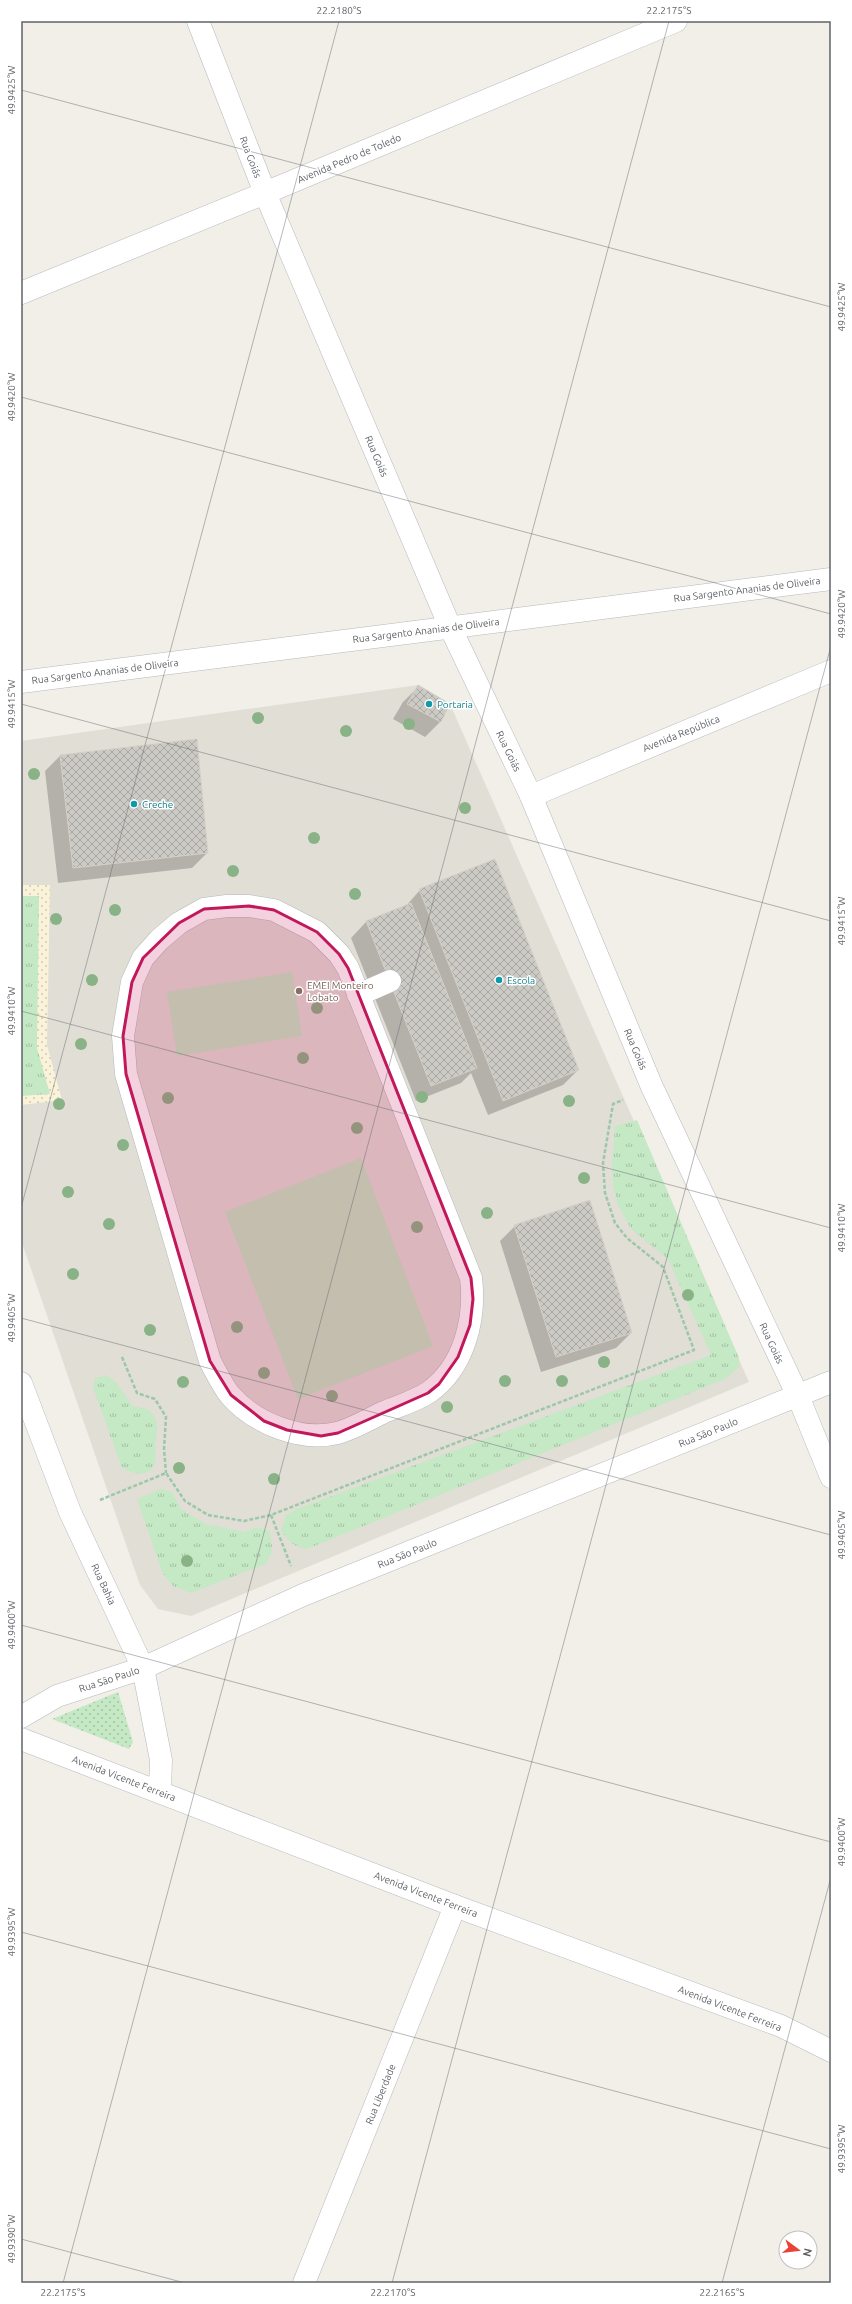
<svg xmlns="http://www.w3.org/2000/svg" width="852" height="2304" font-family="Ubuntu,sans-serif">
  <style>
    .education { fill: #e1ded6 }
    .grass { fill: url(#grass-dots) }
    .sand { fill: url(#sand-dots) }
    .park { fill: url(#park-tufts) }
    .pitch { fill: #c5e8c5 }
    .shadow { fill: #0003 }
    .building { fill: url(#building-cross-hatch); stroke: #d6d1c6 }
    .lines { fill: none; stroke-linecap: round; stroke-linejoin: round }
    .street-casing { stroke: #b5b8bc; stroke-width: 23 }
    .secondary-casing { stroke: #b6babf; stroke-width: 23 }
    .path { stroke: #9cc7a9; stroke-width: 2.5; stroke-dasharray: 4 2; stroke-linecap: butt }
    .street { stroke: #fff; stroke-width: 22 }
    .secondary { stroke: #fff; stroke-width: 22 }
    .tree { fill: #89b387 }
    .marked { fill: #c2185b; fill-opacity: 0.2; stroke: #c2185b; stroke-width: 3; stroke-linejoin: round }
    .ticks { fill: none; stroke: #5f6368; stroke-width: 1; stroke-opacity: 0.45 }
    .culture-dot { fill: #0f9aa8; stroke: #fff; stroke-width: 1.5 }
    .education-dot { fill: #8d6e63; stroke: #fff; stroke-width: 1.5 }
    .labels { text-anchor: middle; stroke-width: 3; stroke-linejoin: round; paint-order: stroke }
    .street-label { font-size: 10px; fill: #5f6368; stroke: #fff }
    .culture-label { font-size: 10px; fill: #0d838f; stroke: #fff; text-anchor: start }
    .education-label { font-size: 10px; fill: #785e54; stroke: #fff; text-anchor: start }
    .neatline { fill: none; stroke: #5f6368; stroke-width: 1.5 }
    .ticks-label { font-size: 10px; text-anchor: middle; fill: #5f6368 }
  </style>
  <defs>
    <pattern id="grass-dots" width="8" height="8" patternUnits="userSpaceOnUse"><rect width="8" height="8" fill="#c5e8c5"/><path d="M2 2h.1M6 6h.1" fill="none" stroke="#a3c0a4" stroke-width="1.8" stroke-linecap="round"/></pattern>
    <pattern id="sand-dots" width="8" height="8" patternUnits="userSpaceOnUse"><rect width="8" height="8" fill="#fbf3d9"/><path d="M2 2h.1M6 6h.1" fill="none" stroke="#cec8b4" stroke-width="1.8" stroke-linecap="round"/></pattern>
    <pattern id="park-tufts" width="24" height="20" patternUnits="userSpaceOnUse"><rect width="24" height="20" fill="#c5e8c5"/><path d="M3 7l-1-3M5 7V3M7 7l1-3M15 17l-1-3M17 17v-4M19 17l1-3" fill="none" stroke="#a3c0a4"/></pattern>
    <pattern id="building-cross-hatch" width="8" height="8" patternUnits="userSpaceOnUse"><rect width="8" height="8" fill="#cccac5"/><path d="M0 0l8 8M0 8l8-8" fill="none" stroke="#a9a8a4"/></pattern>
  </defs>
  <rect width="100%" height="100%" fill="#f1efe8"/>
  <path class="education" d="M418 685 450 704 749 1382 191 1616 158 1609 140 1585 21 1240V741Z"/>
  <path class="grass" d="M118 1692 133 1742 129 1749 52 1719Z"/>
  <path class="sand" d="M21 885H50L47 1045 62 1100 21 1105Z"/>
  <path class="park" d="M21 896H39L37 1048 50 1094 21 1096Z
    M637 1120 739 1358V1367L725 1379 307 1549C294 1547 289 1542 281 1531L286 1515 297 1509 711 1355 668 1259 631 1229 618 1205 613 1186 612 1164 615 1126Z
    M106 1375 117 1383 132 1406C137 1407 146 1408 150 1411 161 1421 156 1433 155 1446 155 1451 157 1457 155 1462 151 1479 132 1474 122 1468L93 1388 95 1378Z
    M161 1489 172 1492 181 1509 206 1524 244 1532 257 1527 269 1531C273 1545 274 1553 265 1564L191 1593 173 1586 163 1574 137 1499Z"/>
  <path class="pitch" d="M292 972 302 1036 177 1056 167 992Z
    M361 1158 433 1346 298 1399 225 1212Z"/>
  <path class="shadow" d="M418 687 449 704 440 722 425 737 393 719 403 702Z
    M60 756 207 853 192 868 58 883 45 771Z
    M420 890 578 1070 563 1085 488 1115 471 1073 461 1083 416 1101 351 938 366 922 405 907Z
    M515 1226 631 1333 616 1348 541 1372 500 1241Z"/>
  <path class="building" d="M418 685 450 704 441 722 407 704Z
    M197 739 208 853 73 868 60 755Z
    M495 859 579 1070 503 1101 419 889Z
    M411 903 477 1068 431 1086 366 921Z
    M590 1200 632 1333 556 1357 514 1225Z"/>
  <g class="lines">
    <g class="street-casing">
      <path id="street" d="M198 21 265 193
        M21 682 831 579
        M531 796 652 1087 798 1396 831 1477
        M227 906H249L274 910 317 932 339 954 348 968 471 1278C476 1319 464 1367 429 1392 416 1401 398 1406 384 1412 369 1419 353 1429 337 1433 301 1442 254 1423 230 1395 222 1385 216 1372 210 1361L126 1074 123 1036 132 982 143 958 159 940 179 923 204 909Z
        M358 995 390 981
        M143 1668 303 1595 831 1382
        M304 2283 455 1906"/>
    </g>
    <g class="secondary-casing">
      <path id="secondary" d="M265 193 450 627 531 796 831 671
        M21 293 265 193 676 21
        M21 1383 70 1512 143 1668 161 1760 160 1791
        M21 1717 57 1696 143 1668
        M21 1739 455 1906 781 2026 831 2051"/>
    </g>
    <path class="path" d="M122 1357 137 1393 155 1399 166 1417 164 1449 166 1473
      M100 1500 166 1473 185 1501 208 1515 244 1521 271 1515 694 1350 663 1267 627 1238 615 1223 605 1193 603 1163 613 1104 623 1100
      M271 1515 291 1566"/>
    <use href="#street" class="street"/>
    <use href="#secondary" class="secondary"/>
  </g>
  <g class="tree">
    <circle cx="258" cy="718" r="6"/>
    <circle cx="409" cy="724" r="6"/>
    <circle cx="346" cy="731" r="6"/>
    <circle cx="34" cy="774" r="6"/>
    <circle cx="465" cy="808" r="6"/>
    <circle cx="314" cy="838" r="6"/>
    <circle cx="233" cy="871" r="6"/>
    <circle cx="355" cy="894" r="6"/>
    <circle cx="115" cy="910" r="6"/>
    <circle cx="56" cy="919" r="6"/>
    <circle cx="92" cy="980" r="6"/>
    <circle cx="317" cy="1008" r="6"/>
    <circle cx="81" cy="1044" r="6"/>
    <circle cx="303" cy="1058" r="6"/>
    <circle cx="422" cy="1097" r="6"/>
    <circle cx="168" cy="1098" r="6"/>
    <circle cx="569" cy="1101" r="6"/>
    <circle cx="59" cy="1104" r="6"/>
    <circle cx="357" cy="1128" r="6"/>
    <circle cx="123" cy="1145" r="6"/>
    <circle cx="584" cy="1178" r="6"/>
    <circle cx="68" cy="1192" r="6"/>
    <circle cx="487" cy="1213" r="6"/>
    <circle cx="109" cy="1224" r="6"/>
    <circle cx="417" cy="1227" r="6"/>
    <circle cx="73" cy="1274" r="6"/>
    <circle cx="688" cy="1295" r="6"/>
    <circle cx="237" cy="1327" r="6"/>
    <circle cx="150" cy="1330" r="6"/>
    <circle cx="604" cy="1362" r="6"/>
    <circle cx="264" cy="1373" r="6"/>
    <circle cx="505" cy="1381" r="6"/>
    <circle cx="562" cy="1381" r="6"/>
    <circle cx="183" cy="1382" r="6"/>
    <circle cx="332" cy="1396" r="6"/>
    <circle cx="447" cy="1407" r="6"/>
    <circle cx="179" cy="1468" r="6"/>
    <circle cx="274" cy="1479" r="6"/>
    <circle cx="187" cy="1561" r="6"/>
  </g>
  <path class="marked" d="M249 906 274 910 317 932 339 954 348 968 471 1278 473 1299 470 1325 458 1357 439 1384 428 1393 338 1433 321 1436 287 1430 264 1421 231 1395 210 1361 126 1074 123 1036 132 982 143 958 179 923 204 909Z"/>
  <path class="ticks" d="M21 90 831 307M21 397 831 614M21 704 831 921M21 1011 831 1228M21 1208 339 21M21 1318 831 1535M21 1625 831 1842M21 1932 831 2149M21 2239 185 2283M63 2283 669 21M392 2283 831 646M722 2283 831 1877"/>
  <g class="culture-dot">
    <circle cx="429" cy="704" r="4"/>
    <circle cx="134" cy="804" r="4"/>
    <circle cx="499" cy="980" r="4"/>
  </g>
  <circle class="education-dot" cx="299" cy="991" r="4"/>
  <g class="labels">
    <g class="street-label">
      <text transform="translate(251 157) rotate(69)" y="4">Rua Goiás</text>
      <text transform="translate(349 158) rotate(-23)" y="4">Avenida Pedro de Toledo</text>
      <text transform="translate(377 456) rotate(67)" y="4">Rua Goiás</text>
      <text transform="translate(747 589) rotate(-7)" y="4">Rua Sargento Ananias de Oliveira</text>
      <text transform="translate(426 630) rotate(-7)" y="4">Rua Sargento Ananias de Oliveira</text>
      <text transform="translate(105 671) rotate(-7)" y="4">Rua Sargento Ananias de Oliveira</text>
      <text transform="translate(681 733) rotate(-22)" y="4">Avenida República</text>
      <text transform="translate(509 751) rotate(64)" y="4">Rua Goiás</text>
      <text transform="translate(636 1049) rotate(67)" y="4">Rua Goiás</text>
      <text transform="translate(772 1343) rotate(65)" y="4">Rua Goiás</text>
      <text transform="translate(708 1432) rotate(-22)" y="4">Rua São Paulo</text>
      <text transform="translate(407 1553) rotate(-22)" y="4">Rua São Paulo</text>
      <text transform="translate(104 1584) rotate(65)" y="4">Rua Bahia</text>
      <text transform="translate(109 1679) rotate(-18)" y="4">Rua São Paulo</text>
      <text transform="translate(124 1778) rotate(21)" y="4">Avenida Vicente Ferreira</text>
      <text transform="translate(426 1894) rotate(21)" y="4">Avenida Vicente Ferreira</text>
      <text transform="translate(730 2008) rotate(21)" y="4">Avenida Vicente Ferreira</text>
      <text transform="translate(380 2094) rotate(-68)" y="4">Rua Liberdade</text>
    </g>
    <g class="culture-label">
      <text x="437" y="708">Portaria</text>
      <text x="142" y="808">Creche</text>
      <text x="507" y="984">Escola</text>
    </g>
    <g class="education-label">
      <text x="307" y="989">EMEI Monteiro<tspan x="307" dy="12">Lobato</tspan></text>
    </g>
  </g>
  <rect width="852" height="2304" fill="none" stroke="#ffffff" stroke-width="44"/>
  <g transform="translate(798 2250) rotate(105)"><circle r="19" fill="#ffffff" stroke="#bfc1c3"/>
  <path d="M0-3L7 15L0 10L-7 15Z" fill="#ea4335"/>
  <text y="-6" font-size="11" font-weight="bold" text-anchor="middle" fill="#5f6368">N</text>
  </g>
  <rect x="22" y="22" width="808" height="2260" class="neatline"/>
  <g class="ticks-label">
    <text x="339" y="14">22.2180°S</text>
    <text x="669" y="14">22.2175°S</text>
    <text transform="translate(11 90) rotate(-90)" y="4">49.9425°W</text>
    <text transform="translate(841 307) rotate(-90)" y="4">49.9425°W</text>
    <text transform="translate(11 397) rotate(-90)" y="4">49.9420°W</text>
    <text transform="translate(841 614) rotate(-90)" y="4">49.9420°W</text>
    <text transform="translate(11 704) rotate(-90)" y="4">49.9415°W</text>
    <text transform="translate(841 921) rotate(-90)" y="4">49.9415°W</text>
    <text transform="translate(11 1011) rotate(-90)" y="4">49.9410°W</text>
    <text transform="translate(841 1228) rotate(-90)" y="4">49.9410°W</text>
    <text transform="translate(11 1318) rotate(-90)" y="4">49.9405°W</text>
    <text transform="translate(841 1535) rotate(-90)" y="4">49.9405°W</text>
    <text transform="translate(11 1625) rotate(-90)" y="4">49.9400°W</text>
    <text transform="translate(841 1842) rotate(-90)" y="4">49.9400°W</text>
    <text transform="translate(11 1932) rotate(-90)" y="4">49.9395°W</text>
    <text transform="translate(841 2149) rotate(-90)" y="4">49.9395°W</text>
    <text transform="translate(11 2239) rotate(-90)" y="4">49.9390°W</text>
    <text x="63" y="2296">22.2175°S</text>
    <text x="393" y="2296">22.2170°S</text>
    <text x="722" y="2296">22.2165°S</text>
  </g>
</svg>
